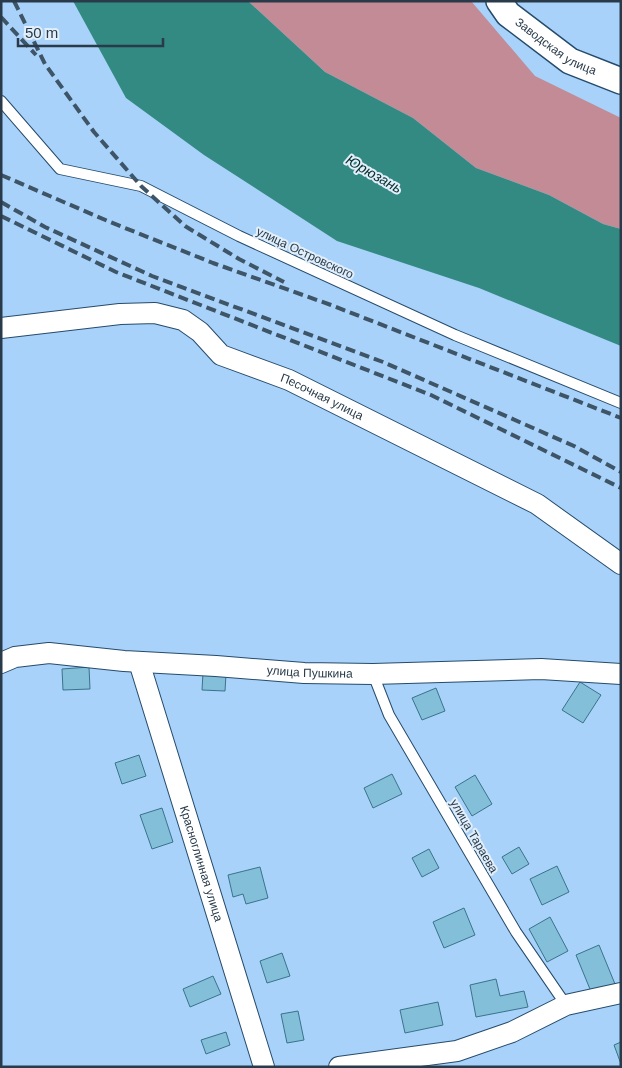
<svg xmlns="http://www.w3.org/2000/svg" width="622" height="1068" font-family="Arial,sans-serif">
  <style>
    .green { fill: #c28b95 }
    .water { fill: #338a82 }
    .building { fill: #84bfd9; stroke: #39738b }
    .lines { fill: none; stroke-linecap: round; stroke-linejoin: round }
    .service-casing { stroke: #254b6c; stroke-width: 12 }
    .minor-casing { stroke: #254b6c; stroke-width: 22 }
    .tertiary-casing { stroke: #254b6c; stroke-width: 28 }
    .service { stroke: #fff; stroke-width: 10 }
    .minor { stroke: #fff; stroke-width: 20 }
    .tertiary { stroke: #fff; stroke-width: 25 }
    .rail { stroke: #3e5467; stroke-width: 4; stroke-dasharray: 10 5; stroke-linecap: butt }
    .labels { text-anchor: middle; stroke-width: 4; stroke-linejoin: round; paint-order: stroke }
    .street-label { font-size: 12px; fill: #293b4a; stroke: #e2effb }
    .water-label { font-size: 14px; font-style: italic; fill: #06302d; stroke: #e2effb }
  </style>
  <rect width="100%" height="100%" fill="#a8d2f9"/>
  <path class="green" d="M248 1H471L535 76 621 118V229L603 224 549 195 476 168 413 118 325 72Z"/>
  <path class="water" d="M73 1H248L325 72 413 118 476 168 549 195 603 224 621 229V346L479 288 337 241 204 155 126 98Z"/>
  <path class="building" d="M89 667 90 689 63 690 62 669Z
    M203 673 226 674 225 691 202 690Z
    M580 682 601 695 583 723 562 710Z
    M436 688 445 711 422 720 412 698Z
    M139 755 146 776 122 784 115 763Z
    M392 774 402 794 373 808 364 788Z
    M475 775 492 804 472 816 455 787Z
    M162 808 173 842 152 849 140 815Z
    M519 847 529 864 512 874 502 857Z
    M429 849 439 868 422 877 412 858Z
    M557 866 569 892 542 905 530 879Z
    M260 867 268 898 246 904 243 894 233 897 228 875Z
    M464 908 475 935 444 948 433 922Z
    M550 917 568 951 547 962 529 929Z
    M599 945 615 984 592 994 576 955Z
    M282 953 290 976 267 983 260 961Z
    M213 976 221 994 190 1007 183 989Z
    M496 979 500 996 524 991 528 1007 476 1017 470 985Z
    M438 1002 443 1025 405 1033 400 1010Z
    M298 1011 304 1040 287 1043 281 1014Z
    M226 1032 230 1045 206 1054 201 1040Z
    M621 1042V1064L614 1045Z"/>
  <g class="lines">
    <g class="service-casing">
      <path id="service" d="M1 101 60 169 141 186 239 236 455 335 621 403
        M373 674 389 715 516 932 566 1005"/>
    </g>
    <g class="minor-casing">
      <g id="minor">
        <path id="s1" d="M1 328 120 314 155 313 183 320 200 332 221 355 289 380 537 504 621 564"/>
        <path id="s2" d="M139 662 264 1067"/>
        <path id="s3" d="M1 663 15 657 49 653 124 661 216 666 304 673 373 674 541 669 621 674"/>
        <path d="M339 1067 457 1051 512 1032 566 1005 621 993"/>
      </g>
    </g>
    <g class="tertiary-casing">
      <g id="tertiary">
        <path id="s4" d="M499 1 508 14 570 61 621 81"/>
      </g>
    </g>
    <use href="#service" class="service"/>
    <use href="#minor" class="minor"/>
    <use href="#tertiary" class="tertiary"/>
    <path class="rail" d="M14 1 45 64 94 132 141 186 185 226 239 259 284 282
      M1 17 36 55
      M1 175 110 222 213 263 331 305 621 418
      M1 202 45 227 152 276 383 362 574 446 621 472
      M1 216 116 272 431 395 621 488"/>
  </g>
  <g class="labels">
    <g class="street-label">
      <text dy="4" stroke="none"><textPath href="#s4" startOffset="74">Заводская улица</textPath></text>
      <text transform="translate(305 253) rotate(25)" y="4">улица Островского</text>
      <text dy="4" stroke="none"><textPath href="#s1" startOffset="345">Песочная улица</textPath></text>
      <text dy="4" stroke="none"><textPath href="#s3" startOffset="311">улица Пушкина</textPath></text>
      <text transform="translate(474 836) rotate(60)" y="4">улица Тараева</text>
      <text dy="4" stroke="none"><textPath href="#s2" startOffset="211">Красноглинная улица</textPath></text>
    </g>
    <g class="water-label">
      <text transform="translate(374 174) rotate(30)" y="5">Юрюзань</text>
    </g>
  </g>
  <rect width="622" height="1068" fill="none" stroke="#293b4a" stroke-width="5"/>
  <path d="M18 38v8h145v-8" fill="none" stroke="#293b4a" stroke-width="2.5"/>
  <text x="25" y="38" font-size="15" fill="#293b4a" stroke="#e2effb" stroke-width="4" paint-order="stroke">50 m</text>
</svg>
